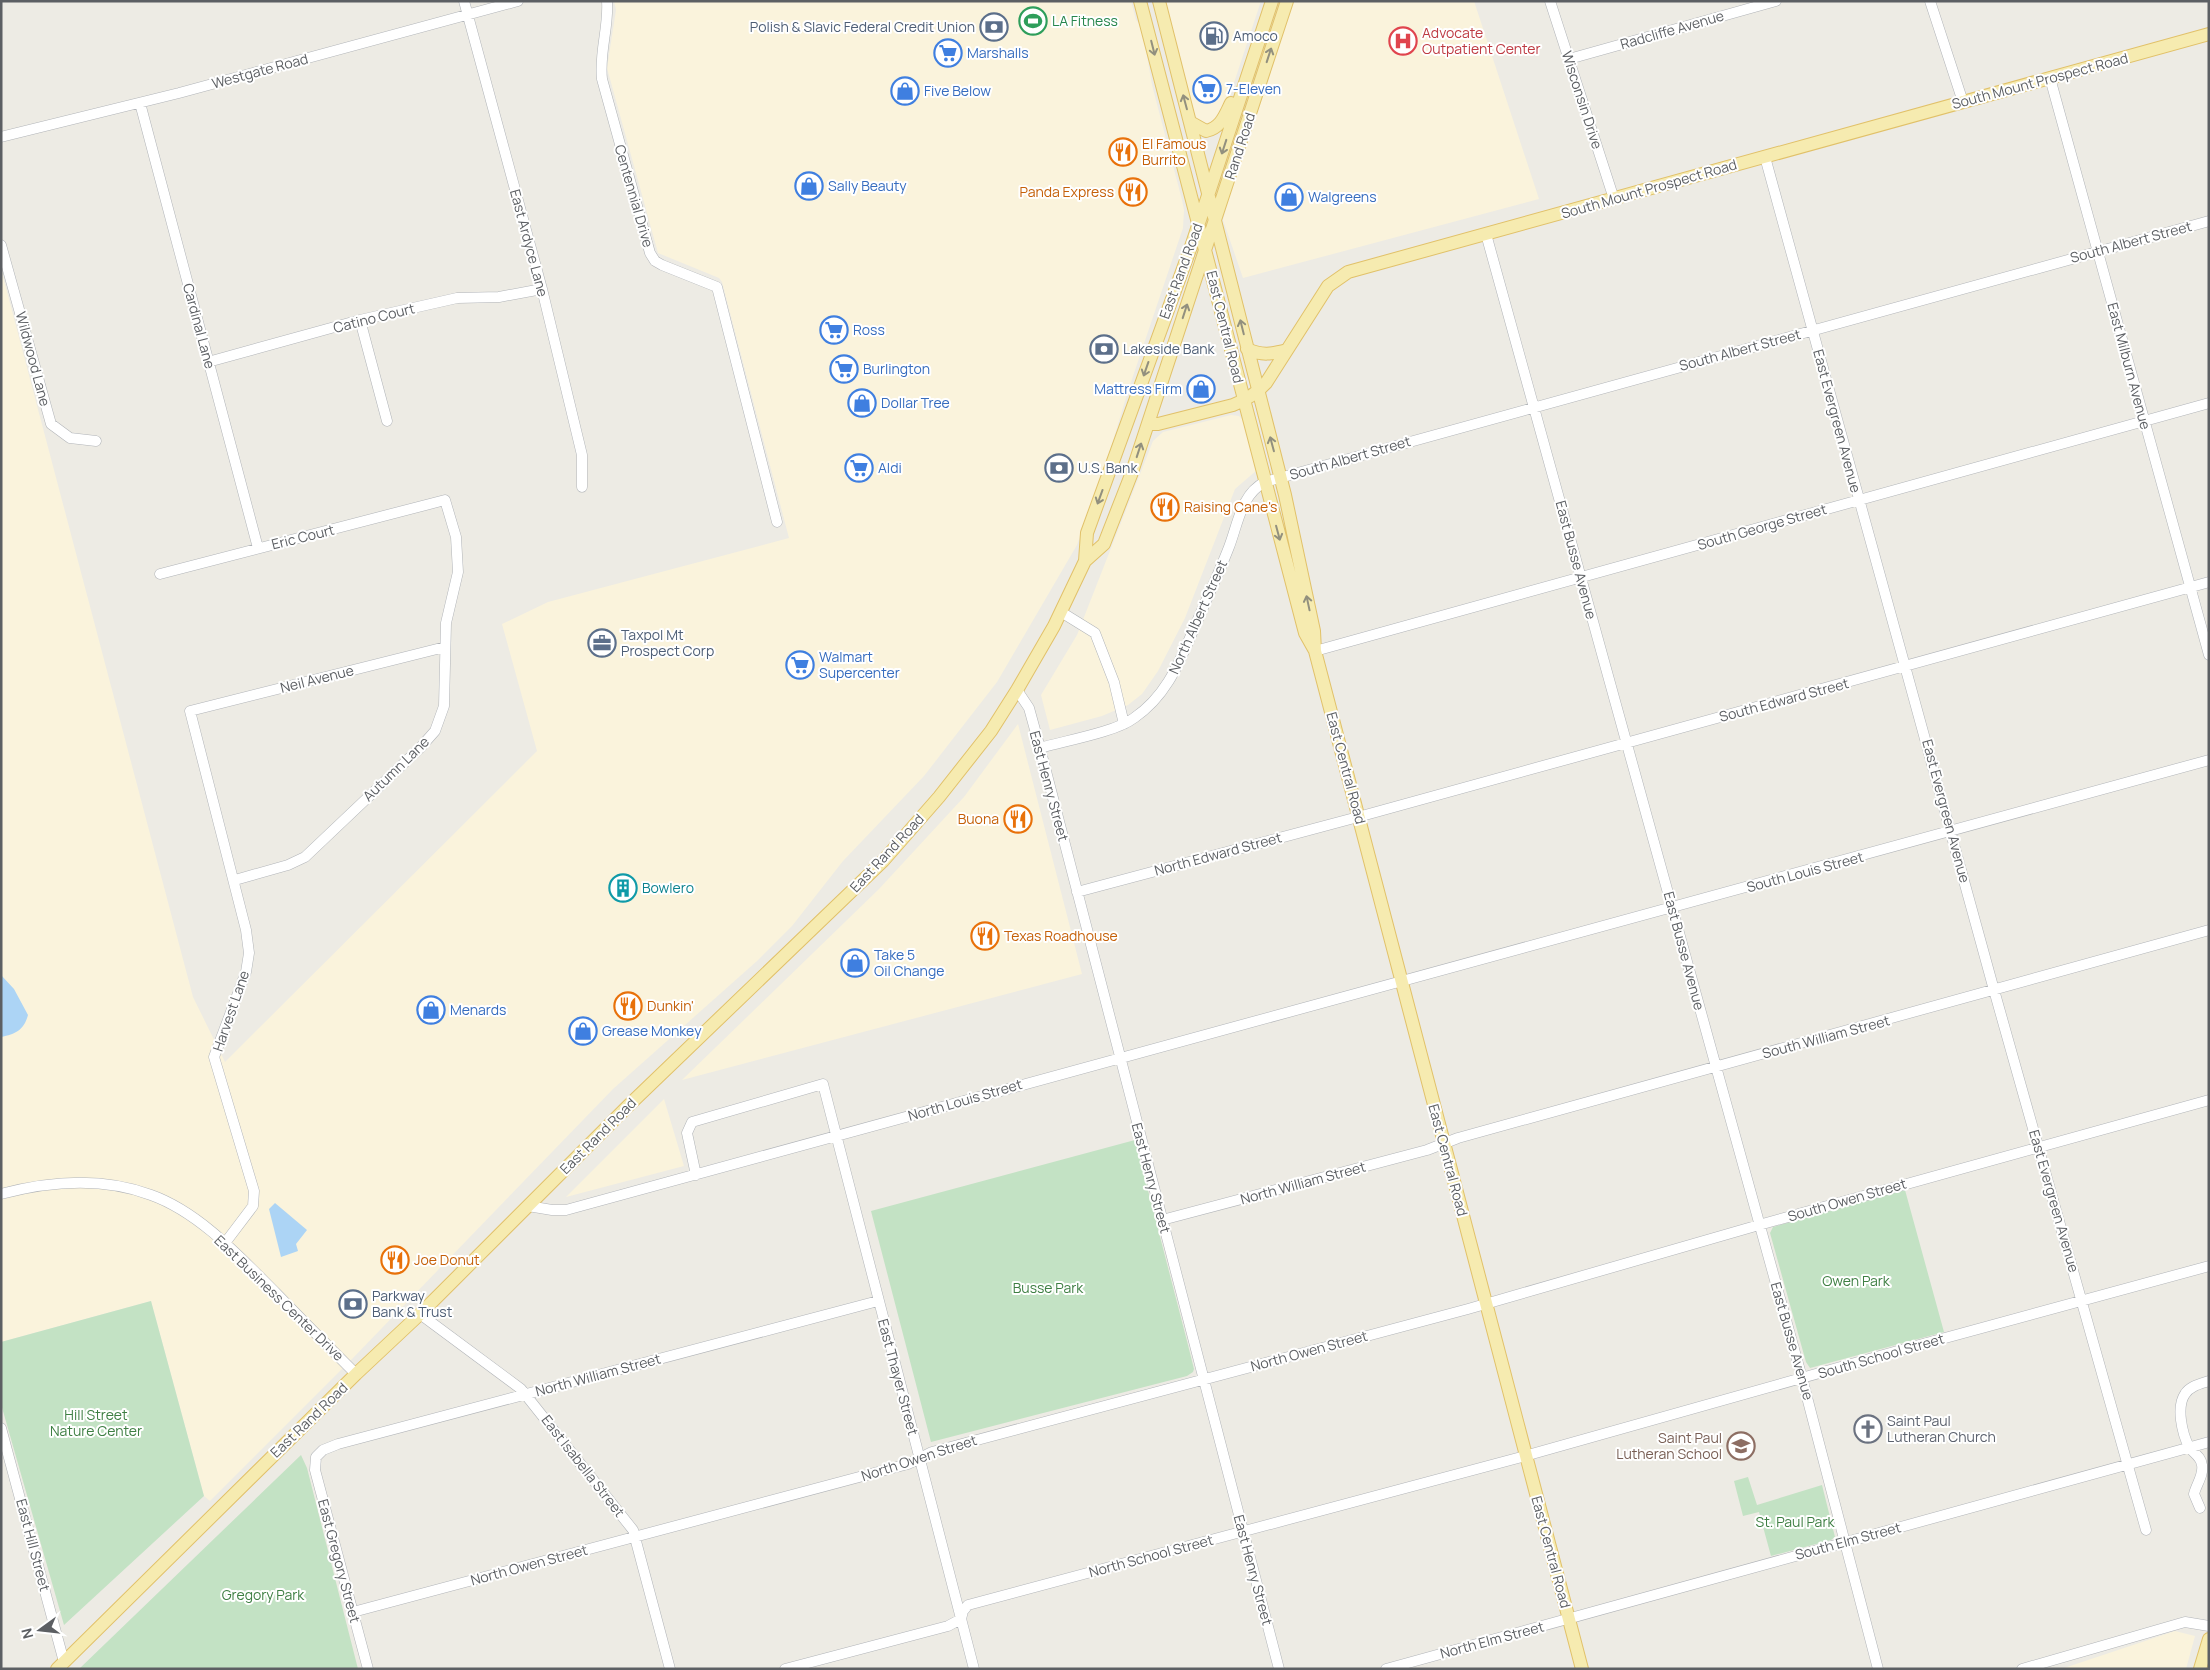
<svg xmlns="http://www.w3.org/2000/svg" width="2210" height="1670" font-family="Manrope,sans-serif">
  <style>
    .commercial { fill: #faf3dc }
    .green { fill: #c3e2c4 }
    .water { fill: #acd4f5 }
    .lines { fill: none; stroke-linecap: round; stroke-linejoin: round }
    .minor-casing { stroke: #b1b4b8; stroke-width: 11 }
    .major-casing { stroke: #e1c169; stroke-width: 14 }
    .minor { stroke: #fff; stroke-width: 10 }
    .major { stroke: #f6ebb0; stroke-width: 12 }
    .oneway { stroke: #92907e }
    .labels { text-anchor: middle; stroke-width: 4; stroke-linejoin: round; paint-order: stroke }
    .leisure-label { font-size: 14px; fill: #27864d; stroke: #fff; text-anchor: start }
    .service-label { font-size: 14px; fill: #4e5e75; stroke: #fff; text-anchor: start }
    .street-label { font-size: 14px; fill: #5c5f63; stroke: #fff }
    .health-label { font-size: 14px; fill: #be3a42; stroke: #fff; text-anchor: start }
    .shop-label { font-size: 14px; fill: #366cbe; stroke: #fff; text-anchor: start }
    .food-label { font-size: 14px; fill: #c56008; stroke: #fff; text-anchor: start }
    .culture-label { font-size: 14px; fill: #0d838f; stroke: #fff; text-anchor: start }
    .park-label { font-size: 14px; fill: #3e7f43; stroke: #fff }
    .worship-label { font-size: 14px; fill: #5b616d; stroke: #fff; text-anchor: start }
    .education-label { font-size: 14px; fill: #785e54; stroke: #fff; text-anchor: end }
  </style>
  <rect width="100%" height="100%" fill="#edebe4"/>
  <path class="commercial" d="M614 1H1131L1136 20 1142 27 1152 85 1182 200 1184 210 1183 228 1128 391 1109 454 1077 545 997 682 924 776 843 861 792 926 757 961 613 1089 352 1359 210 1501 204 1496 151 1301 1 1342V269L193 997 225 1062 537 751 502 624 548 602 789 538 722 282 719 278 658 253 607 68 616 10Z
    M1165 1H1261L1226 107 1219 119 1208 124 1197 119 1193 111Z
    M1292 1H1474L1539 199 1243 278 1223 220 1229 196Z
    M1231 415 1239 416 1243 420 1257 470 1235 489 1185 618 1158 671 1142 694 1128 705 1102 716 1050 730 1041 695 1077 635 1153 441 1163 432Z
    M1018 724 1082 974 682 1080 879 889 964 797Z
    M664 1099 684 1166 566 1197Z
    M2175 1631 2195 1636 2186 1669H2061Z"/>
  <path class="green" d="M1135 1140 1187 1341 1194 1369 1193 1372 1187 1376 931 1442 871 1211Z
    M1905 1190 1944 1332 1810 1368 1806 1362 1770 1233 1773 1227Z
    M151 1301 204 1496 64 1625 1 1404V1342Z
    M301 1455 307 1468 358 1669H79Z
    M1748 1477 1757 1505 1822 1485 1835 1537 1831 1540 1771 1556 1759 1512 1743 1516 1734 1481Z"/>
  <path class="water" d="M1 975 14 989 28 1015C24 1030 16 1034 1 1037Z
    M275 1203 307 1230 296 1244 298 1251 281 1257 269 1209Z"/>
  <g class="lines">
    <g class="minor-casing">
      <path id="minor" d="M464 1 542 289 582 455V487
        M607 1C609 27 599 52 602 79L650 253 655 261 662 265 717 287 777 522
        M1550 1 1614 199
        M1930 1 1963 102
        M1569 59 1776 1
        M2050 78 2209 655
        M140 103 258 548
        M1 137 179 93 518 1
        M1765 157 1994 990 2146 1530
        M1486 234 1802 1378 1878 1669
        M1 245 51 424 70 438 96 441
        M360 320 387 421
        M208 362 360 320 457 298 499 297 542 289
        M160 574 445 500 456 537 458 572 446 623 444 706 435 731 420 748 305 857 288 865 235 880
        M1061 612 1095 633 1114 682 1124 724
        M1315 651 2209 403
        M1017 690 1029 708 1040 748 1279 1669
        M1040 748C1064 741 1116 732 1134 718 1168 695 1180 660 1196 624 1207 598 1219 573 1229 547 1238 524 1241 494 1265 482L2209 221
        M1077 892 1358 817 2209 582
        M696 1175 687 1133 692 1122 823 1084 974 1669
        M1 1194C50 1181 103 1177 151 1195 199 1212 240 1257 276 1293 302 1320 329 1347 356 1374
        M528 1206 552 1210H566L2209 760
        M1162 1220 1427 1150 1458 1138 2209 930
        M225 1243 253 1206 254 1191 214 1057 246 972 249 953 246 930 190 711 445 647
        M420 1314 521 1389 633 1530 670 1669
        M1 1428 64 1662
        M2200 1508 2194 1494C2196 1485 2204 1475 2202 1465 2201 1456 2193 1453 2189 1447 2182 1433 2176 1407 2185 1394 2190 1386 2200 1384 2209 1381
        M353 1612 908 1464 932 1452 1468 1309 1759 1225 2209 1100
        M368 1669 315 1470 316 1457 323 1450 338 1444 878 1301
        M785 1669 948 1626 961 1619 963 1611 968 1605 1525 1456 1901 1350 2209 1266
        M1386 1669 2209 1442
        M2022 1669 2185 1622 2209 1626"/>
    </g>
    <g class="major-casing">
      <path id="major" d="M1140 1 1305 633 1314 649
        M1159 1 1285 495 1314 631 1315 651 1582 1669
        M1190 122 1206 131C1221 128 1225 115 1231 103
        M1247 349C1262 356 1272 354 1287 350
        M1148 424H1158L1233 405C1246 400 1256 394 1266 383L1328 286 1348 272 2209 34
        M1085 561 1104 544 1131 475 1287 1
        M57 1669 356 1374 420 1314 628 1106 883 861 939 797 991 731 1017 690 1054 626 1085 561 1087 533 1192 244 1272 1
        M2200 1669 2209 1639"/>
    </g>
    <use href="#minor" class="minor"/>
    <use href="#major" class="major"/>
  </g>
  <defs><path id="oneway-shaft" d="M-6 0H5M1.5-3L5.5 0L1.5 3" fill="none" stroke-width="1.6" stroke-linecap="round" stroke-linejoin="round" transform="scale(1.25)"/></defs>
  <g class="oneway">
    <use href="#oneway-shaft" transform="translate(1153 48) rotate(76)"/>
    <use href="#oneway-shaft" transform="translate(1269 55) rotate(-72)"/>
    <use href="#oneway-shaft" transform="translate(1185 102) rotate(-105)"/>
    <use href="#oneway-shaft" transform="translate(1224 147) rotate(108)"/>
    <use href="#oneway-shaft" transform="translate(1185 311) rotate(-72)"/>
    <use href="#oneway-shaft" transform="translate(1242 327) rotate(-104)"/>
    <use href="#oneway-shaft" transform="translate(1146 369) rotate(109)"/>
    <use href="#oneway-shaft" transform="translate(1272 444) rotate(-105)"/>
    <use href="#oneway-shaft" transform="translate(1139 450) rotate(-72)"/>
    <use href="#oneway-shaft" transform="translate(1100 497) rotate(110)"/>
    <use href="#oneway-shaft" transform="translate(1278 533) rotate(75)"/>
    <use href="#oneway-shaft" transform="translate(1308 603) rotate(-102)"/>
  </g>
  <defs>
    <g id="stadium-ring" transform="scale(1.4375)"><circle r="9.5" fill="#fff" stroke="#2e9e5b" stroke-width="1.5"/><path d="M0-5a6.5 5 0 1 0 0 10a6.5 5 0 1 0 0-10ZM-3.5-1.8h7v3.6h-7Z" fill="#2e9e5b"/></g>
    <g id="bank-ring" transform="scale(1.4375)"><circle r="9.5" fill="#fff" stroke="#5c6f8a" stroke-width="1.5"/><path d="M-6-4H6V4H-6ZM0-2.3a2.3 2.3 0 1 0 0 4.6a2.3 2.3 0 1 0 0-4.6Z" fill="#5c6f8a"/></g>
    <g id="fuel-ring" transform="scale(1.4375)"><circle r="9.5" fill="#fff" stroke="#5c6f8a" stroke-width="1.5"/><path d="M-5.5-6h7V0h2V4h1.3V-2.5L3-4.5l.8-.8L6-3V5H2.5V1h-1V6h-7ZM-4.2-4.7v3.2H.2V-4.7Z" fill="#5c6f8a"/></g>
    <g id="hospital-ring" transform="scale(1.4375)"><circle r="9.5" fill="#fff" stroke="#e0444e" stroke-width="1.5"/><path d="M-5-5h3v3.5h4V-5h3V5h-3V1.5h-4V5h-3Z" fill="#e0444e"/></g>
    <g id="supermarket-ring" transform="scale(1.4375)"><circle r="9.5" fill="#fff" stroke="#3f7fe0" stroke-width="1.5"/><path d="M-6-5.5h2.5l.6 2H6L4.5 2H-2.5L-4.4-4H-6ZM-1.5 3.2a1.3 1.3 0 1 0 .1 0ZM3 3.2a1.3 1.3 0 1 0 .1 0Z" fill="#3f7fe0"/></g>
    <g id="shop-ring" transform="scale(1.4375)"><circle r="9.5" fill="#fff" stroke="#3f7fe0" stroke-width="1.5"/><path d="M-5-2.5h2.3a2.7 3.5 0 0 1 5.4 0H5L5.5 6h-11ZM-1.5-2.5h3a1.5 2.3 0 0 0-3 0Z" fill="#3f7fe0"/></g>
    <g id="restaurant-ring" transform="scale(1.4375)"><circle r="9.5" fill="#fff" stroke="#e8710a" stroke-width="1.5"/><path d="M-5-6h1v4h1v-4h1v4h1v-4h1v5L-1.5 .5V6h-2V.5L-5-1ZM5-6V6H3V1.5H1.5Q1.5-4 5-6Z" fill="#e8710a"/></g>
    <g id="office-ring" transform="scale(1.4375)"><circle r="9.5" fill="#fff" stroke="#5c6f8a" stroke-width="1.5"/><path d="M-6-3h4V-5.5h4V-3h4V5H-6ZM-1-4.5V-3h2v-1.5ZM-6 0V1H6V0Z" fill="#5c6f8a"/></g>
    <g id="building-ring" transform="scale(1.4375)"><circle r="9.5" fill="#fff" stroke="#0f9aa8" stroke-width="1.5"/><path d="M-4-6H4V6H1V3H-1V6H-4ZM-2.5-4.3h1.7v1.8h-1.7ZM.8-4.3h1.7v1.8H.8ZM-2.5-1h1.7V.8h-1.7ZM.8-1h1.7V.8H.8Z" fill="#0f9aa8"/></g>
    <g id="church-ring" transform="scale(1.4375)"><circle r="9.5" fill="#fff" stroke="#6b7280" stroke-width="1.5"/><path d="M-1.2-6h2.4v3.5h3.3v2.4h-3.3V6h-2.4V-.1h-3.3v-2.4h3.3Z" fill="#6b7280"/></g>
    <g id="school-ring" transform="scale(1.4375)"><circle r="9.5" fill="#fff" stroke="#8d6e63" stroke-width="1.5"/><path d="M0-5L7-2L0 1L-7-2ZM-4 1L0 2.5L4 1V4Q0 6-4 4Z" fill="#8d6e63"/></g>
  </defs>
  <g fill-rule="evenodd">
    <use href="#stadium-ring" x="1033" y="21"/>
    <use href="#bank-ring" x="994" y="27"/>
    <use href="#fuel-ring" x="1214" y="36"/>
    <use href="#hospital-ring" x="1403" y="41"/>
    <use href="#supermarket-ring" x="948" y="53"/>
    <use href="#supermarket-ring" x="1207" y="89"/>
    <use href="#shop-ring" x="905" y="91"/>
    <use href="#restaurant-ring" x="1123" y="152"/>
    <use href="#shop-ring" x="809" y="186"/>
    <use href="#restaurant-ring" x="1133" y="192"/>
    <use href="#shop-ring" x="1289" y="197"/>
    <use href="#supermarket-ring" x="834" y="330"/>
    <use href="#bank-ring" x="1104" y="349"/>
    <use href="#supermarket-ring" x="844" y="369"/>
    <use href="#shop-ring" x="1201" y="389"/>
    <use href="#shop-ring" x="862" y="403"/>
    <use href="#supermarket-ring" x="859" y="468"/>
    <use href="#bank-ring" x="1059" y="468"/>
    <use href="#restaurant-ring" x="1165" y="507"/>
    <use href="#office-ring" x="602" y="643"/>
    <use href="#supermarket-ring" x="800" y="665"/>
    <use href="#restaurant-ring" x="1018" y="819"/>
    <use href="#building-ring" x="623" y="888"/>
    <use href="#restaurant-ring" x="985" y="936"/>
    <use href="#shop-ring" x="855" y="963"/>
    <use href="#restaurant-ring" x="628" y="1006"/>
    <use href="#shop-ring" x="431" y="1010"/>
    <use href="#shop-ring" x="583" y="1031"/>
    <use href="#restaurant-ring" x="395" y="1260"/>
    <use href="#bank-ring" x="353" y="1304"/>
    <use href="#church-ring" x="1868" y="1429"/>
    <use href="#school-ring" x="1741" y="1446"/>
  </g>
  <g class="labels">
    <g class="leisure-label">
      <text x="1052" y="26">LA Fitness</text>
    </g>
    <g class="service-label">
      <text x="975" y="32" text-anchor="end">Polish &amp; Slavic Federal Credit Union</text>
      <text x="1233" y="41">Amoco</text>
      <text x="1123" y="354">Lakeside Bank</text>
      <text x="1078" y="473">U.S. Bank</text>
      <text x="621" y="640">Taxpol Mt<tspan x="621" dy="16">Prospect Corp</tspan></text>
      <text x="372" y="1301">Parkway<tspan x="372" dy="16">Bank &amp; Trust</tspan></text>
    </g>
    <g class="street-label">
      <text transform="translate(1672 30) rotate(-16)" y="5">Radcliffe Avenue</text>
      <text transform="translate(260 71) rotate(-15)" y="5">Westgate Road</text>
      <text transform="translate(2040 81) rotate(-15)" y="5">South Mount Prospect Road</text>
      <text transform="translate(1582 100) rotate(72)" y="5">Wisconsin Drive</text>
      <text transform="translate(1240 146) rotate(-72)" y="5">Rand Road</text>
      <text transform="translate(1649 189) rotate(-16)" y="5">South Mount Prospect Road</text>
      <text transform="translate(634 196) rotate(74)" y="5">Centennial Drive</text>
      <text transform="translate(2131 242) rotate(-15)" y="5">South Albert Street</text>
      <text transform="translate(529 243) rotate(75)" y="5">East Ardyce Lane</text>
      <text transform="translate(1181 271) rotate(-70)" y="5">East Rand Road</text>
      <text transform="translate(374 318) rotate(-14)" y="5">Catino Court</text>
      <text transform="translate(199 326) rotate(75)" y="5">Cardinal Lane</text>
      <text transform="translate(1225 327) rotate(76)" y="5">East Central Road</text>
      <text transform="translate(1740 350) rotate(-15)" y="5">South Albert Street</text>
      <text transform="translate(33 359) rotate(75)" y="5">Wildwood Lane</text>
      <text transform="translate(2129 366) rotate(75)" y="5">East Milburn Avenue</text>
      <text transform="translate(1837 421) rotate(75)" y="5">East Evergreen Avenue</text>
      <text transform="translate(1350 458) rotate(-16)" y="5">South Albert Street</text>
      <text transform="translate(1762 527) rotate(-16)" y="5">South George Street</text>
      <text transform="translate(303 537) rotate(-14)" y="5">Eric Court</text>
      <text transform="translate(1576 560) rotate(75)" y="5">East Busse Avenue</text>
      <text transform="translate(1198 617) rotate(-66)" y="5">North Albert Street</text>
      <text transform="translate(317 679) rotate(-14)" y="5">Neil Avenue</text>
      <text transform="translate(1784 700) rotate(-15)" y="5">South Edward Street</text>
      <text transform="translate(1346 768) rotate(75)" y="5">East Central Road</text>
      <text transform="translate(396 769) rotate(-44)" y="5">Autumn Lane</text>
      <text transform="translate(1049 786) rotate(75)" y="5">East Henry Street</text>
      <text transform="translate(1946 811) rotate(75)" y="5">East Evergreen Avenue</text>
      <text transform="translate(887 853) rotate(-47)" y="5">East Rand Road</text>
      <text transform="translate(1218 854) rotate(-15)" y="5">North Edward Street</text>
      <text transform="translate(1805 872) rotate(-15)" y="5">South Louis Street</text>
      <text transform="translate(1684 951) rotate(75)" y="5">East Busse Avenue</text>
      <text transform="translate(231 1011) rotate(-71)" y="5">Harvest Lane</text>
      <text transform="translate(1826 1037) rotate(-15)" y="5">South William Street</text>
      <text transform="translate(965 1100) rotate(-16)" y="5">North Louis Street</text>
      <text transform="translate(598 1136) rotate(-45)" y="5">East Rand Road</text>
      <text transform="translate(1448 1160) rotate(75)" y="5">East Central Road</text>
      <text transform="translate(1151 1178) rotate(75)" y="5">East Henry Street</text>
      <text transform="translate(1303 1183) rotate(-15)" y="5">North William Street</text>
      <text transform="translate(1847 1200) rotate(-16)" y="5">South Owen Street</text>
      <text transform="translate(2054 1201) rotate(74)" y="5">East Evergreen Avenue</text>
      <text transform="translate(279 1298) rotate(44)" y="5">East Business Center Drive</text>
      <text transform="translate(1792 1341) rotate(74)" y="5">East Busse Avenue</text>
      <text transform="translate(1309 1351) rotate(-15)" y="5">North Owen Street</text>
      <text transform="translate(1881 1356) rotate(-16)" y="5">South School Street</text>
      <text transform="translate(598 1375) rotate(-15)" y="5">North William Street</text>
      <text transform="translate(898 1377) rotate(75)" y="5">East Thayer Street</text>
      <text transform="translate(309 1420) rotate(-44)" y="5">East Rand Road</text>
      <text transform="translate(919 1458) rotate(-18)" y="5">North Owen Street</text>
      <text transform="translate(583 1466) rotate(52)" y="5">East Isabella Street</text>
      <text transform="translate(1848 1541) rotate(-15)" y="5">South Elm Street</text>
      <text transform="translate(33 1545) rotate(75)" y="5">East Hill Street</text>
      <text transform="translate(1551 1552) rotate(75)" y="5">East Central Road</text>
      <text transform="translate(1151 1556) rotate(-15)" y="5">North School Street</text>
      <text transform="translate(339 1561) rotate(75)" y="5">East Gregory Street</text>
      <text transform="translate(529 1565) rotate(-15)" y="5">North Owen Street</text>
      <text transform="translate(1253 1570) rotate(75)" y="5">East Henry Street</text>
      <text transform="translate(1492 1640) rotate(-15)" y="5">North Elm Street</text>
    </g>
    <g class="health-label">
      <text x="1422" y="38">Advocate<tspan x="1422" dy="16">Outpatient Center</tspan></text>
    </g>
    <g class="shop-label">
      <text x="967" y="58">Marshalls</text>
      <text x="1226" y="94">7-Eleven</text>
      <text x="924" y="96">Five Below</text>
      <text x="828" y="191">Sally Beauty</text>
      <text x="1308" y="202">Walgreens</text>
      <text x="853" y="335">Ross</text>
      <text x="863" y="374">Burlington</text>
      <text x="1182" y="394" text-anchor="end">Mattress Firm</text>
      <text x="881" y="408">Dollar Tree</text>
      <text x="878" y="473">Aldi</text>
      <text x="819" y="662">Walmart<tspan x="819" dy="16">Supercenter</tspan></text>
      <text x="874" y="960">Take 5<tspan x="874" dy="16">Oil Change</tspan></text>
      <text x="450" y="1015">Menards</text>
      <text x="602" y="1036">Grease Monkey</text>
    </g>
    <g class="food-label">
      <text x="1142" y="149">El Famous<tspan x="1142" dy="16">Burrito</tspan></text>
      <text x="1114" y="197" text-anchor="end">Panda Express</text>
      <text x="1184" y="512">Raising Cane's</text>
      <text x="999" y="824" text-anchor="end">Buona</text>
      <text x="1004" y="941">Texas Roadhouse</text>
      <text x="647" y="1011">Dunkin'</text>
      <text x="414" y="1265">Joe Donut</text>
    </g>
    <g class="culture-label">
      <text x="642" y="893">Bowlero</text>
    </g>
    <g class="park-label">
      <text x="1856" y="1286">Owen Park</text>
      <text x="1048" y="1293">Busse Park</text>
      <text x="96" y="1420">Hill Street<tspan x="96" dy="16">Nature Center</tspan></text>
      <text x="1795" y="1527">St. Paul Park</text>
      <text x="263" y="1600">Gregory Park</text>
    </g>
    <g class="worship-label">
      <text x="1887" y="1426">Saint Paul<tspan x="1887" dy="16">Lutheran Church</tspan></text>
    </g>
    <g class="education-label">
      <text x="1722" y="1443">Saint Paul<tspan x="1722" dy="16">Lutheran School</tspan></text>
    </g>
  </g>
  <rect width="2210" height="1670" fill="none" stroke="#5c5f63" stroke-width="5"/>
  <g transform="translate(40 1630) rotate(255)" stroke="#ffffff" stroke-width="4" paint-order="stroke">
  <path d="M0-4L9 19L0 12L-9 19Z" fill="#5c5f63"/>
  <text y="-8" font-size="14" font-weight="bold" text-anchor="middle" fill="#5c5f63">N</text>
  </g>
</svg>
